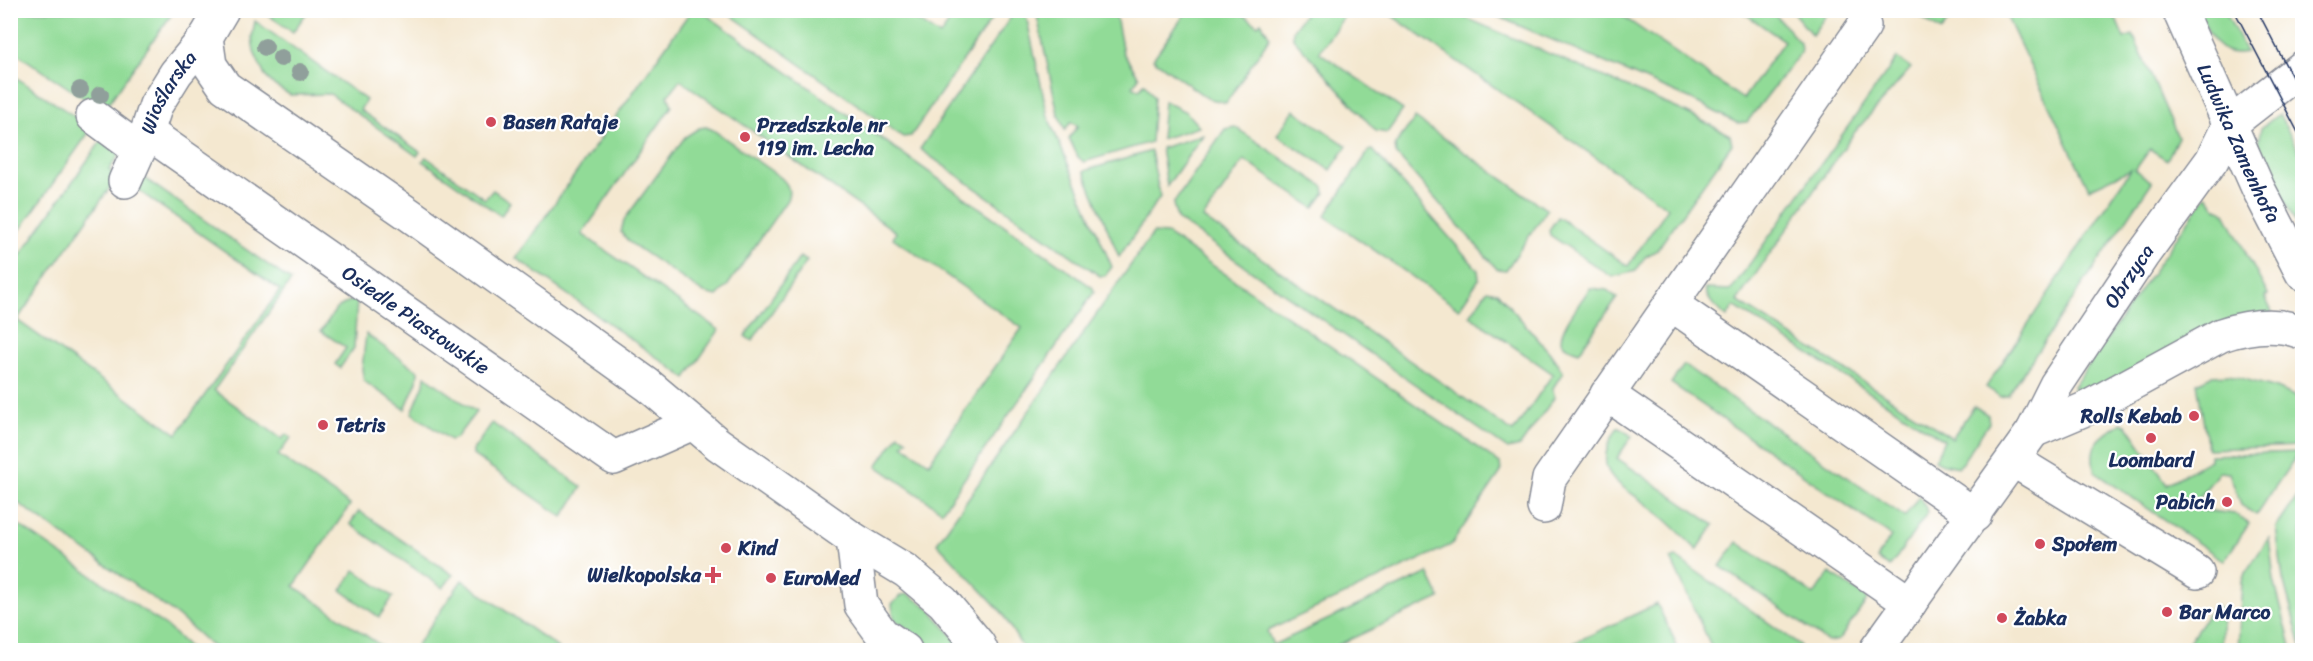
<svg xmlns="http://www.w3.org/2000/svg" width="2313" height="661" font-family="Sriracha,sans-serif">
  <style>
    .green { fill: #91db97; stroke: #56857a; stroke-width: 1.5 }
    .lines { fill: none; stroke-linecap: round; stroke-linejoin: round }
    .minor-casing { stroke: #888c97; stroke-width: 36 }
    .major-casing { stroke: #888c97; stroke-width: 36 }
    .minor { stroke: #fff; stroke-width: 33 }
    .major { stroke: #fff; stroke-width: 33 }
    .tram { stroke: #1b2f5e; stroke-width: 1.5 }
    .tree { fill: #909f9b }
    .poi-dot { fill: #d1495b; stroke: #fff; stroke-width: 2 }
    .labels { text-anchor: middle; stroke-width: 4.5; stroke-linejoin: round; paint-order: stroke }
    .street-label { font-size: 20px; fill: #1b2f5e; stroke: #fff }
    .poi-label { font-size: 20px; font-weight: bold; fill: #1b2f5e; stroke: #fff; text-anchor: start }
  </style>
  <rect width="100%" height="100%" fill="#fff"/>
  <filter id="ink" filterUnits="userSpaceOnUse"><feTurbulence type="fractalNoise" baseFrequency=".0167" numOctaves="2"/><feDisplacementMap in="SourceGraphic" scale="12" xChannelSelector="R" yChannelSelector="G"/><feConvolveMatrix kernelMatrix="1 2 1 2 8 2 1 2 1" color-interpolation-filters="sRGB"/></filter>
  <filter id="wash" filterUnits="userSpaceOnUse"><feTurbulence type="fractalNoise" baseFrequency=".008" numOctaves="4" result="noise"/><feDisplacementMap in="SourceGraphic" scale="24" xChannelSelector="R" yChannelSelector="G"/><feGaussianBlur stdDeviation="1.35" result="paint"/><feColorMatrix in="noise" values="0 0 0 0 0 0 0 0 0 0 0 0 0 0 0 0 0 1.4 0 .05"/><feComposite in="paint" operator="in"/></filter>
  <g filter="url(#wash)">
    <rect width="100%" height="100%" fill="#f4e8d0"/>
    <path class="green" d="M1307 10 1348 11 1319 52 1403 110 1387 133 1376 131 1293 38V30Z
      M1791 10H1829V11L1812 35Z
      M10 11H174L103 111 13 51 11 48Z
      M262 11H308L293 32Z
      M688 11H701L1093 288 1094 292 942 511 877 466 899 434 907 440 903 445 929 463 1022 328 893 238 896 232 680 80 668 96 672 106 582 234 719 330 686 378 516 258 690 12Z
      M725 11H903L940 36 957 11H997L911 136 903 137Z
      M1015 11H1025L1048 117 1112 267 1105 276H1100L920 149Z
      M1036 11H1115L1123 53 1139 77 1133 86 1139 90 1144 83 1154 97 1151 142 1084 162 1078 157 1069 138 1078 126 1071 122 1065 130 1058 114Z
      M1187 11H1238L1258 25 1261 22 1270 37 1226 103 1207 98 1153 59Z
      M1385 11H1450L1685 112 1730 135 1732 144 1657 250 1645 257 1636 271 1612 277 1550 235 1549 230 1558 217 1628 266 1668 208Z
      M1485 11H1615L1743 99 1784 41 1741 11H1772L1800 43 1801 52 1747 122 1737 123 1692 100Z
      M1912 11H1956L1941 31Z
      M2004 11H2115L2113 12 2124 38 2133 35 2178 137 2167 160 2150 149 2135 170 2152 182 2008 395 2001 397 1986 387 2131 169 2089 189Z
      M2199 11H2225L2246 52C2216 58 2209 34 2199 11Z
      M255 21 366 100 360 110 420 152 417 156 330 94 290 95 275 86 265 76 254 52 252 37Z
      M1897 58 1911 68 1854 133 1737 301 1952 438 1974 406 1988 415 1989 423 1959 467 1943 464 1935 460 1944 440 1734 306 1727 317C1716 308 1709 303 1705 289L1731 290Z
      M11 74 92 128 11 243Z
      M1164 101 1186 112 1199 127 1161 139Z
      M1294 110 1347 146 1331 170 1277 135Z
      M2279 114 2302 157V235L2286 204 2258 143 2261 128Z
      M1415 118 1547 210 1506 270 1497 269 1396 154 1395 145Z
      M706 127 713 130 780 177C788 184 791 190 787 200L728 285 717 296 704 293 629 242 621 232 624 220 685 137 699 128Z
      M1235 127 1324 187 1325 193 1314 208 1244 160 1203 218 1513 432 1553 374 1470 316 1487 290 1497 292 1550 353 1563 372 1553 388 1554 398 1520 446 1508 449 1177 219 1173 204 1225 129Z
      M1203 135 1167 186 1161 148Z
      M101 141 120 154 109 170 118 176 17 320 177 434 280 290 132 186 140 175 291 281 214 390 282 439 286 434 291 438 278 455 350 505 294 586 387 650H216L178 616 11 498 10 270Z
      M1373 150 1478 270 1479 279 1459 309 1325 216 1369 151Z
      M1151 151 1160 197 1119 257 1084 171Z
      M426 157 485 199 493 190 510 202 501 216 423 161Z
      M2206 195 2216 207 2224 211 2268 295 2265 297 2272 312 2075 395 2073 390 2074 386Z
      M1153 233 1167 234 1500 463 1501 472 1451 545 1267 631 1273 645 1428 573 1440 598 1327 650H1024L1001 611 937 543Z
      M800 257 807 261 752 341 745 336Z
      M1590 288 1607 290 1617 298 1579 352C1574 350 1565 348 1562 343 1556 332 1583 299 1590 288Z
      M349 301H357L354 348 340 368 335 364 346 348 321 331 336 309Z
      M366 334 418 371 417 381 405 409 364 381 362 369Z
      M1684 365 1905 517 1919 496 1928 512 1890 567 1877 559 1891 536 1671 383Z
      M2229 375 2277 388 2302 400V446L2208 449 2197 383 2211 376Z
      M425 376 476 412 456 438 450 440 412 413 424 384Z
      M492 423 582 487 563 517 473 455V450Z
      M2122 423 2126 424 2167 484 2210 460V455L2299 452 2256 515 2241 505 2229 473 2219 472 2198 499 2202 510 2235 514 2249 524 2224 561 2095 472C2087 444 2100 437 2122 423Z
      M1618 427 1632 436 1617 458 1714 525 1697 550C1682 535 1667 519 1649 506 1617 482 1588 472 1618 427Z
      M2302 490V650L2283 579 2276 528Z
      M359 511 453 575 443 588 350 524Z
      M10 519 167 627 192 650H11Z
      M2269 538 2274 580 2292 650H2238L2242 582 2245 573Z
      M1737 542 1814 595 1830 573 1868 599 1839 640 1828 642 1720 566Z
      M1676 557 1800 645 1801 650H1713L1671 559Z
      M355 570 393 597 379 617 341 590Z
      M462 580 558 648 557 650H422L416 646Z
      M908 594 929 608 964 650H937L894 619 892 604 902 595Z
      M1657 604 1675 641 1677 650H1577L1573 643Z
      M2214 605 2223 611 2221 650H2183Z"/>
  </g>
  <g filter="url(#ink)">
    <g class="lines">
      <g class="minor-casing">
        <g id="minor">
          <path d="M206 37 210 65 225 87 410 215 648 385 718 444 853 539 906 571 943 602 978 644 981 650"/>
          <path d="M93 116 139 150"/>
          <path id="s1" d="M147 132 614 458 693 423"/>
          <path id="s2" d="M125 181 147 132 156 105 176 73 206 37 222 10"/>
          <path d="M1671 304 1975 515"/>
          <path d="M1607 394 1910 603"/>
          <path d="M2033 431 2085 409 2221 335C2248 326 2275 322 2302 332"/>
          <path d="M2013 460 2197 572"/>
          <path d="M1544 507 1549 479 1864 26"/>
          <path d="M853 539 861 605 882 634 905 650"/>
          <path id="s3" d="M1876 650 2033 431 2056 385 2142 256 2212 160 2229 125"/>
        </g>
      </g>
      <g class="major-casing">
        <g id="major">
          <path id="s4" d="M2179 10 2258 188 2302 273"/>
          <path d="M2229 125 2302 68"/>
        </g>
      </g>
      <use href="#minor" class="minor"/>
      <use href="#major" class="major"/>
      <path class="tram" d="M2234 10 2302 140
        M2257 10 2302 96"/>
    </g>
    <g class="tree">
      <circle cx="265" cy="47" r="9"/>
      <circle cx="281" cy="58" r="9"/>
      <circle cx="300" cy="72" r="9"/>
      <circle cx="80" cy="90" r="9"/>
      <circle cx="100" cy="95" r="9"/>
    </g>
  </g>
  <g class="poi-dot">
    <circle cx="491" cy="122" r="6"/>
    <circle cx="745" cy="137" r="6"/>
    <circle cx="2194" cy="416" r="6"/>
    <circle cx="323" cy="425" r="6"/>
    <circle cx="2151" cy="438" r="6"/>
    <circle cx="2227" cy="502" r="6"/>
    <circle cx="2040" cy="544" r="6"/>
    <circle cx="726" cy="548" r="6"/>
    <path d="M710 566h6v6h6v6h-6v6h-6v-6h-6v-6h6z"/>
    <circle cx="771" cy="578" r="6"/>
    <circle cx="2167" cy="612" r="6"/>
    <circle cx="2002" cy="618" r="6"/>
  </g>
  <g class="labels">
    <g class="street-label">
      <text dy="7" stroke="none"><textPath href="#s2" startOffset="99">Wioślarska</textPath></text>
      <text dy="7" stroke="none"><textPath href="#s4" startOffset="146">Ludwika Zamenhofa</textPath></text>
      <text dy="7" stroke="none"><textPath href="#s3" startOffset="452">Obrzyca</textPath></text>
      <text dy="7" stroke="none"><textPath href="#s1" startOffset="328">Osiedle Piastowskie</textPath></text>
    </g>
    <g class="poi-label">
      <text x="503" y="129">Basen Rataje</text>
      <text x="757" y="132">Przedszkole nr<tspan x="757" dy="23">119 im. Lecha</tspan></text>
      <text x="2182" y="423" text-anchor="end">Rolls Kebab</text>
      <text x="335" y="432">Tetris</text>
      <text x="2151" y="467" text-anchor="middle">Loombard</text>
      <text x="2215" y="509" text-anchor="end">Pabich</text>
      <text x="2052" y="551">Społem</text>
      <text x="738" y="555">Kind</text>
      <text x="701" y="582" text-anchor="end">Wielkopolska</text>
      <text x="783" y="585">EuroMed</text>
      <text x="2179" y="619">Bar Marco</text>
      <text x="2014" y="625">Żabka</text>
    </g>
  </g>
  <rect width="2313" height="661" fill="none" stroke="#fff" stroke-width="36"/>
</svg>
